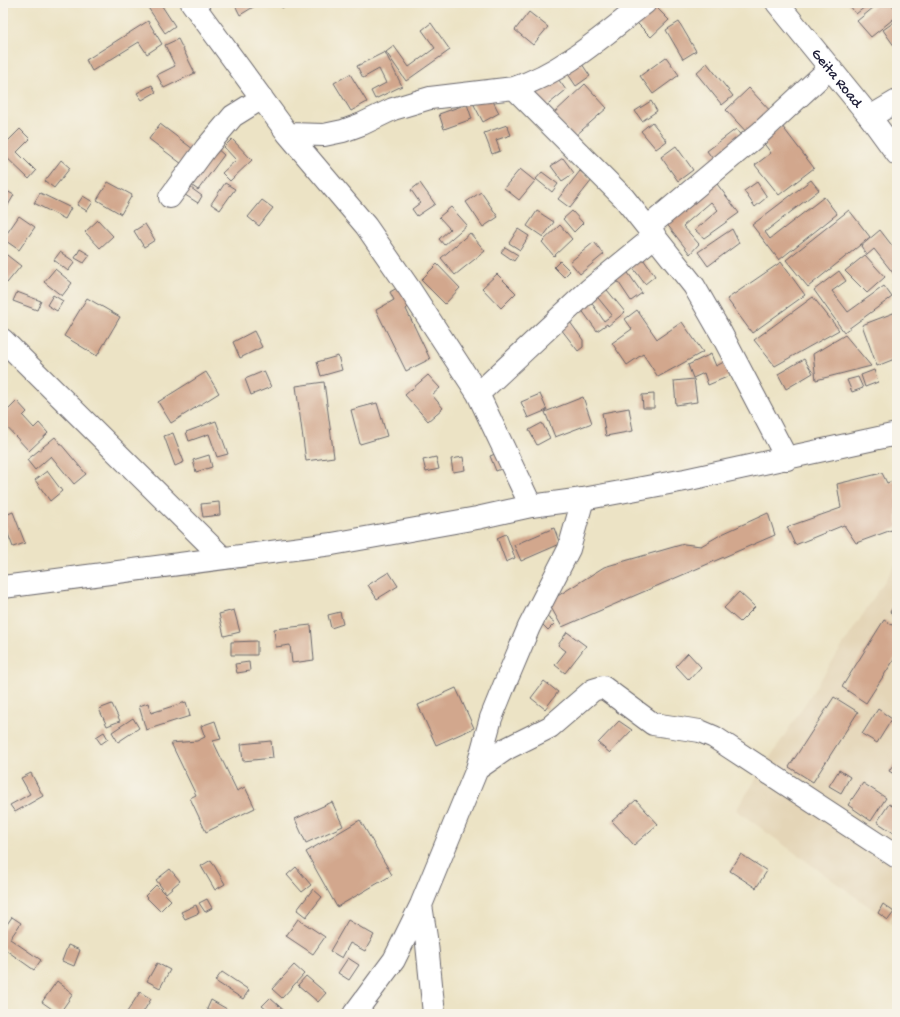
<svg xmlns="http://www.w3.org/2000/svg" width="900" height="1017" font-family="'Gochi Hand',sans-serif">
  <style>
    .built { fill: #e4d5b7 }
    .building { fill: #d2a78d }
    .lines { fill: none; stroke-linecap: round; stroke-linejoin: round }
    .minor-casing { stroke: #69666b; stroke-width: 24 }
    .major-casing { stroke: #69666b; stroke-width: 24 }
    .highway-casing { stroke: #69666b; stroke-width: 24 }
    .minor { stroke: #fff; stroke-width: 22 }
    .major { stroke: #fff; stroke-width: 22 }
    .highway { stroke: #fff; stroke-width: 22 }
    .labels { text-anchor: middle; stroke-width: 4; stroke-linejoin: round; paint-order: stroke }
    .street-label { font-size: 15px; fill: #22223b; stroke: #f7f3e8 }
  </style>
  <rect width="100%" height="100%" fill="#f7f3e8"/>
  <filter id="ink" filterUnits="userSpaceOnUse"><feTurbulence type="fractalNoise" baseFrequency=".025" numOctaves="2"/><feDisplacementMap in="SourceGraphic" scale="8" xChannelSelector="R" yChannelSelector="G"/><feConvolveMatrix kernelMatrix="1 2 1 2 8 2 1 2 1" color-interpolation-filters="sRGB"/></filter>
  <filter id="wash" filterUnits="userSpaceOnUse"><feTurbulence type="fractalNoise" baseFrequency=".012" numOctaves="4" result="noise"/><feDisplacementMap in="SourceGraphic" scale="16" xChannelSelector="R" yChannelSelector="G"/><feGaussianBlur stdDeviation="0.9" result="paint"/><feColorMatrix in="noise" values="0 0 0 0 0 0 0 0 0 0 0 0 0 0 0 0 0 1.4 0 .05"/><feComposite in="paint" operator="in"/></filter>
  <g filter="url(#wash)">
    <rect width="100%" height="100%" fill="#ece3c5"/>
    <path class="built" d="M897 562V927L736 810Z"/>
    <g id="blocks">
      <path class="building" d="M145 3H160L175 26 165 33Z
        M234 3H260L240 15Z
        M279 3H290L282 8Z
        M848 3H870L856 14Z
        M879 3H891L897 11V16L871 37 857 21Z
        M654 5 669 20 651 37 636 22Z
        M529 12 548 27 533 45 515 30Z
        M897 20V50L883 30Z
        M148 21 162 44 147 54 139 42 92 71 86 60Z
        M679 22 696 51 683 59 666 30Z
        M431 23 450 50 406 81 386 52 394 46 409 67 435 48 422 30Z
        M178 39 195 73 164 88 157 75 175 66 165 45Z
        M385 52 402 86 375 99 371 91 386 83 379 69 363 78 357 66Z
        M666 57 679 75 653 94 640 76Z
        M578 58 590 76 576 86 564 68Z
        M707 63 733 96 722 105 696 73Z
        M350 74 367 102 351 111 334 83Z
        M556 76 566 90 544 108 533 94Z
        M585 84 607 108 574 137 553 114Z
        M152 85 156 92 142 100 137 93Z
        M749 88 773 114 750 136 726 110Z
        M490 95 499 113 483 122 473 103Z
        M651 101 657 111 642 121 635 111Z
        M467 104 472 119 444 129 439 114Z
        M652 122 667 141 656 149 641 131Z
        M160 124 193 149 182 164 149 139Z
        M507 125 511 135 496 140 500 151 492 154 484 133Z
        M782 126 814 168 779 195 755 165 771 153 762 141Z
        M20 129 30 139 17 152 36 171 29 179 3 154V146Z
        M736 129 745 141 716 163 707 151Z
        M232 139 252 160 230 181 222 173 236 160 224 147Z
        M676 146 693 170 678 181 661 157Z
        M215 147 224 155 198 190 188 183Z
        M563 158 574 173 562 181 551 166Z
        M61 160 70 168 54 188 45 181Z
        M520 169 535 181 519 200 504 188Z
        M580 171 592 180 570 208 558 199Z
        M542 172 558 184 552 192 536 179Z
        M714 180 739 213 704 238 695 230 718 210 711 202 683 226 699 244 690 254 666 223Z
        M811 180 819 190 765 232 770 239 824 197 837 214 779 260 752 225Z
        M108 182 132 195 121 214 97 200Z
        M757 182 767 197 755 207 744 191Z
        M225 183 235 189 220 210 211 204Z
        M420 183 435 204 417 216 412 209 420 203 411 190Z
        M187 185 202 196 198 203 182 193Z
        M3 189 14 195 7 207 3 204Z
        M481 192 498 217 483 227 466 202Z
        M40 193 71 208 65 219 34 203Z
        M83 196 93 202 87 211 77 205Z
        M262 200 273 208 259 226 248 217Z
        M451 207 467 225 444 245 439 239 450 229 439 217Z
        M849 210 870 237 808 287 786 260Z
        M537 211 554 222 543 237 527 226Z
        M572 211 583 223 574 232 563 219Z
        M19 216 35 227 19 250 3 239Z
        M98 220 113 236 100 248 85 232Z
        M145 224 155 240 144 247 134 231Z
        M560 225 572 239 554 256 542 242Z
        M518 229 529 236 520 250 509 243Z
        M732 229 739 243 708 266 698 252Z
        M880 230 897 252V278L874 249 867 255 861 246Z
        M470 233 485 251 455 275 441 258Z
        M594 242 604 254 580 274 570 262Z
        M505 247 518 255 514 261 501 252Z
        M80 249 90 255 84 263 75 258Z
        M3 252 21 266 7 283 3 280Z
        M60 252 75 262 68 271 54 260Z
        M639 253 655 276 645 284 628 261Z
        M865 255 885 277 867 293 845 271Z
        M560 261 570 271 564 277 554 267Z
        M781 262 805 295 752 333 727 299Z
        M437 264 460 288 445 304 421 280Z
        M55 269 72 283 62 296 44 282Z
        M626 270 642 293 631 301 615 277Z
        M839 271 846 281 832 291 848 312 884 286 892 297 844 332 814 290Z
        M497 274 516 293 501 308 482 288Z
        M897 281V292L892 285Z
        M402 285 411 304 406 309 430 359 406 371 376 310 394 300 390 292Z
        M603 285 625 312 608 326 607 324 597 331 581 309 591 302 604 321 612 315 594 293Z
        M17 292 41 301 37 310 13 301Z
        M53 295 63 301 57 311 47 305Z
        M813 297 839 330 775 366 754 340Z
        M87 298 120 317 97 356 64 336Z
        M637 310 657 339 682 322 703 352 658 377 643 354 627 365 612 343 632 329 625 319Z
        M896 312 897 358 877 366 862 325Z
        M570 322 583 340V347L578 351 561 329Z
        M254 331 262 347 240 358 233 342Z
        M845 335 871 366 816 380 813 354Z
        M711 354 716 366 726 361 732 375 708 385 704 373 693 378 688 365Z
        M338 356 342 370 321 376 317 362Z
        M804 359 813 373 786 389 778 374Z
        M874 370 878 382 865 387 861 375Z
        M264 371 271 387 251 395 245 379Z
        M206 372 219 393 171 423 158 402Z
        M428 375 440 388 432 395 443 408 428 421 405 395Z
        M858 377 863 388 852 392 847 380Z
        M694 379 697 402 676 405 674 381Z
        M324 382 334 457 306 461 296 386Z
        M540 394 547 410 528 418 521 402Z
        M654 394V408H643L642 395Z
        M583 397 592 423 555 437 545 412Z
        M17 401 27 412 23 416 34 428 39 423 48 433 29 451 3 423V415Z
        M377 403 387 436 360 444 351 410Z
        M629 408 633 431 606 436 602 413Z
        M216 421 228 454 217 457 209 434 189 441 186 432Z
        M542 423 550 438 537 445 529 430Z
        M173 433 184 462 175 466 164 436Z
        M55 437 86 474 74 484 51 456 35 470 27 460Z
        M505 450 511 465 496 471 490 456Z
        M209 455 212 467 196 472 193 460Z
        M436 457 439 469 426 472 423 460Z
        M463 457 465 470 453 472 451 459Z
        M47 471 62 491 50 501 35 480Z
        M882 473 887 483 897 479V528L856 543 844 525 795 545 787 527 841 508 837 484Z
        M219 502 220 515 203 517 201 504Z
        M13 512 25 543 13 547 3 521V516Z
        M768 513 775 535 562 627 548 602 604 567 684 544 701 546 722 534Z
        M554 528 560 544 521 561 514 545Z
        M506 534 515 558 506 562 497 538Z
        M389 572 398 586 377 599 368 585Z
        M739 592 755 607 740 622 724 608Z
        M897 601V617L890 612Z
        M234 610 240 632 224 636 219 614Z
        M340 612 343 624 331 628 328 615Z
        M547 617 555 623 548 630 542 624Z
        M884 620 897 628V655L866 703 842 687Z
        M311 625 314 660 292 663 290 645 276 647 274 629Z
        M567 632 586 646 565 673 555 665 566 651 558 645Z
        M257 641V655H231V642Z
        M688 653 701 667 689 680 676 666Z
        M249 662 250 671 237 673 235 664Z
        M544 681 558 692 545 709 531 698Z
        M456 688 474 728 436 745 418 705Z
        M834 697 858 712 813 782 789 767Z
        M186 702 190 716 146 730 139 706 148 703 151 713Z
        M112 704 120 721 107 726 99 709Z
        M878 709 892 719 877 743 862 734Z
        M133 718 139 728 118 742 112 732Z
        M215 721 221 739 213 741 237 791 245 787 255 808 206 832 190 798 196 795 171 743 197 741 205 737 201 726Z
        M619 721 632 730 610 753 598 743Z
        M104 732 108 739 101 744 96 737Z
        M271 741 273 758 243 761 241 744Z
        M897 758V776L889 771Z
        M839 770 850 777 841 793 829 786Z
        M31 773 43 796 15 812 10 805 30 794 21 778Z
        M863 783 886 798 871 821 848 805Z
        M636 800 658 824 634 845 612 821Z
        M332 802 343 826 306 843 295 819Z
        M889 804 897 809V835L877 822Z
        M360 820 392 875 337 907 306 852Z
        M741 854 767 871 756 888 730 871Z
        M211 860 225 884 215 890 201 866Z
        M296 867 311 885 302 892 287 875Z
        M170 869 180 881 166 893 156 880Z
        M156 885 171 900 160 911 145 896Z
        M313 889 322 897 306 917 297 910Z
        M207 899 212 908 205 912 199 903Z
        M883 904 894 912 888 920 878 913Z
        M196 905 199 913 185 919 181 912Z
        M12 917 21 923 10 939 41 960 34 970 3 948V930Z
        M298 919 325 937 313 954 286 936Z
        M348 920 374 935 365 951 350 943 342 958 330 951Z
        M68 945 80 950 74 966 62 961Z
        M348 958 359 965 349 980 338 973Z
        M157 963 170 970 160 988 147 981Z
        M294 965 304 974 282 998 272 989Z
        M222 972 249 990 243 999 215 981Z
        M306 976 326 993 318 1002 298 985Z
        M57 981 73 994 59 1014 42 1002Z
        M140 992 151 999 142 1014H130L127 1012Z
        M270 998 288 1014H272L262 1006Z
        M211 1000 227 1009 225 1014H216L207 1009Z"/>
    </g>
  </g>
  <g filter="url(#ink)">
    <use href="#blocks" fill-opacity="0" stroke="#69666b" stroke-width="1"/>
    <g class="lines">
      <g class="minor-casing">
        <path id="minor" d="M192 3 288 134 366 226 409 288 478 394 531 506
          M514 88 624 198 694 286 721 333 787 459
          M870 117 897 101
          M288 134 324 135 343 131 362 124 393 109 430 98 514 88C564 72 605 34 645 3
          M170 197 206 148 233 116 262 98
          M648 227 760 133 830 68
          M3 340 223 558
          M478 394 590 289 655 236
          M477 769 506 749 550 727 593 690 603 687 653 724 700 731 714 737 897 857
          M421 905 427 944 434 1014
          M354 1014 394 960 421 905 477 769 491 718 504 686 529 627 569 549 583 499"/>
      </g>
      <g class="major-casing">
        <path id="major" d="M3 587 332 544 477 518 531 506 583 499 685 480 897 434"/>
      </g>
      <g class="highway-casing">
        <g id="highway">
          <path id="s1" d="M777 3 870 117 897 154"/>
        </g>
      </g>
      <use href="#minor" class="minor"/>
      <use href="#major" class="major"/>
      <use href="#highway" class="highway"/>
    </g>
  </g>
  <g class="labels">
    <g class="street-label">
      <text dy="5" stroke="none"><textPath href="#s1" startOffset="96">Geita Road</textPath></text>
    </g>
  </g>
  <rect width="900" height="1017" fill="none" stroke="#f7f3e8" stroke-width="16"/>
</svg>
